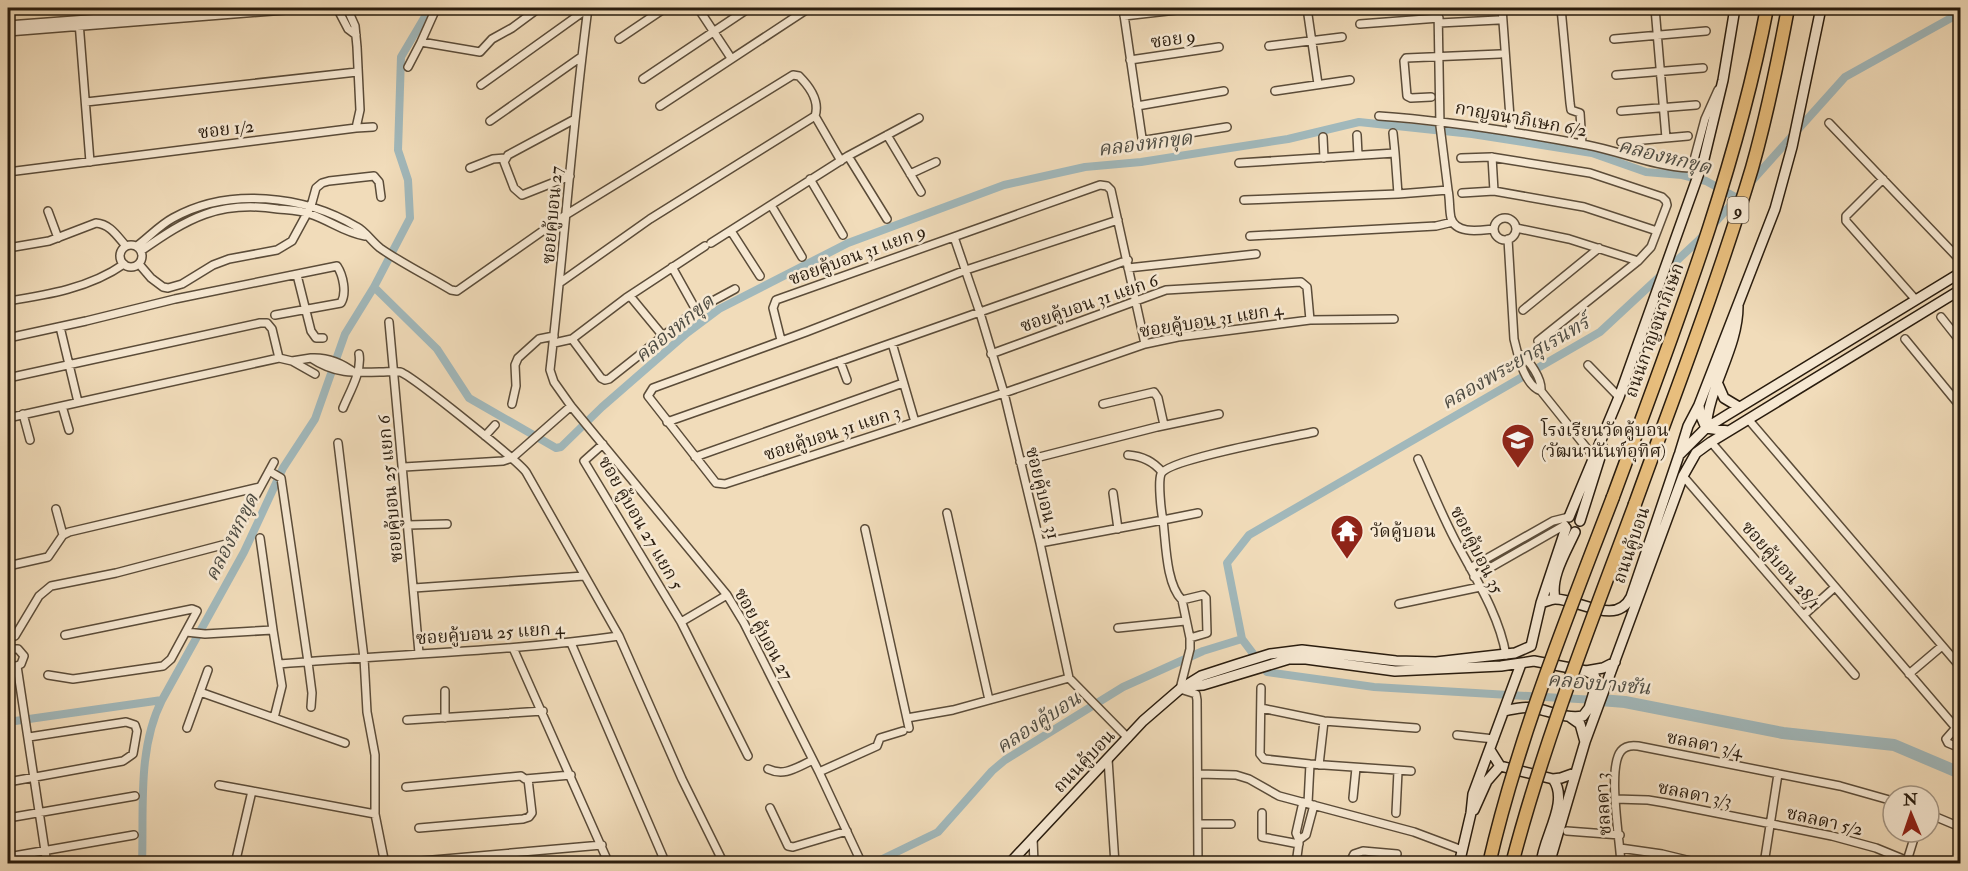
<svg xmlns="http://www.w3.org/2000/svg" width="1968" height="871" font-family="'IM FELL Double Pica','Noto Serif Thai',serif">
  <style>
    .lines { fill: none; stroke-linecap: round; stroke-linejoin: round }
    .canal { stroke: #a1b8bb; stroke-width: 8 }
    .river { stroke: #a1b8bb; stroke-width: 12 }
    .street-casing { stroke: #5b4c39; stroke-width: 10 }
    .secondary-casing { stroke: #291c0e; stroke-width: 12 }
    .highway-casing { stroke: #291c0e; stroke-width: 15 }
    .street { stroke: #f6e8d2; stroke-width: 7 }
    .secondary { stroke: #f6e8d2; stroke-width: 9 }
    .highway { stroke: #e8be7d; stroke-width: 12 }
    .highway-bridge-casing { stroke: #291c0e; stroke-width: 15; stroke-linecap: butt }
    .highway-bridge { stroke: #e8be7d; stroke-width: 12 }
    .labels { text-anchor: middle; stroke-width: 5; stroke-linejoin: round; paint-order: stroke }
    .shield { fill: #f6e8d2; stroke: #665949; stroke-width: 1.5 }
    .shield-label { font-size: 16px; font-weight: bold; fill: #291c0e }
    .street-label { font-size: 18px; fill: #291c0e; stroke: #f6e8d2 }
    .poi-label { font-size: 18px; fill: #291c0e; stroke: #f6e8d2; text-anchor: start }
    .water-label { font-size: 20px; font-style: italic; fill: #4d4b42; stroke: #f6e8d2 }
  </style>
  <rect width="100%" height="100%" fill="#f1dcba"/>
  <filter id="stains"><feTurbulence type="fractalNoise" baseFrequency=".00333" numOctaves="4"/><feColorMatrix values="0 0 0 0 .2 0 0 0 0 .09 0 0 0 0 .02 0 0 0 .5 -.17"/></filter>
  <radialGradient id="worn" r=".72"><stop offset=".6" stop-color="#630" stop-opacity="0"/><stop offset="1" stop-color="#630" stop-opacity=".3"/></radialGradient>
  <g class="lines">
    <path class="canal" d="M1750 183 1845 77 1960 13
      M374 287 410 218 408 180 398 150 401 57 430 8
      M1595 700 1374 687 1267 672 1242 639 1227 563 1249 535 1600 332 1699 240 1740 195
      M8 722 162 700 244 552 283 468 315 419 345 334 374 287 437 349 469 398 556 448 561 447 602 407 687 333 719 309 848 243 1004 185 1085 167 1141 162 1288 139 1359 122 1472 134 1592 153 1646 172 1682 175 1706 181 1737 198
      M142 864C144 811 137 749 162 700
      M872 864 938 832 992 771 1005 760 1123 687 1203 651 1242 639"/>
    <path class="river" d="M1600 700 1625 702 1783 733 1894 745 1960 773"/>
    <g class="street-casing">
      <path id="street" d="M337 8 348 29 356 35
        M588 8C572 128 564 249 550 370L554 382 571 406 727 595 744 623 819 772 862 864
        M698 8 731 58
        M1123 8 1142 138 1146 140 1227 127
        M1307 8 1318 84
        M1438 8 1440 126 1448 190
        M1502 8 1511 131
        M1561 8 1570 103 1571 110 1580 113 1582 144
        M1655 8 1666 138
        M434 13 421 42 480 52 492 39 512 28 539 8
        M1124 16 1194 8
        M79 22 90 162
        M1439 23 1498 20
        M1360 24 1439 18
        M8 25 233 8
        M8 32 311 8
        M619 39 665 8
        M1614 39 1706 31
        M1269 46 1342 37
        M1130 60 1219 47
        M408 67 421 42
        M1616 75 1703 68
        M643 79 749 8
        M481 85 587 9
        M1275 91 1350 80
        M1431 97 1411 98 1407 96 1404 61 1406 58 1500 54
        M86 102 357 72
        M660 106 809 8
        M1137 106 1224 91
        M1621 111 1696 105
        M1379 116C1449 121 1518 132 1587 145 1623 152 1653 166 1690 168L1694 160 1705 119 1718 90
        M490 121 581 57
        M1829 123 1960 260
        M356 128 373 127
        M1393 133 1395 153
        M887 135 921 192
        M1357 135 1358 155
        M1323 137 1324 158
        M1621 142 1688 136
        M848 156 887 219
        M1492 157 1494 191
        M1461 158 1491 157 1590 173 1662 197 1666 201 1667 205 1651 247 1638 261
        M1239 163 1395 153 1398 194
        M470 168 493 159 505 158
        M8 172 356 128 360 110 357 47 355 26 347 8
        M910 174 936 162
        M570 176 522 195 514 188 504 162 508 155 575 119
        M810 179 843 235
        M1883 179 1846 216V221L1916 300
        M1462 193 1494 191 1584 207 1657 231
        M1244 200 1398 194 1448 190C1450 199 1449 209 1451 218 1456 235 1481 230 1494 229
        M771 205 802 257
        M48 211 58 238
        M1494 229a11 11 0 1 1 22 0a11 11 0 1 1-22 0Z
        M1118 220 966 270 806 332 653 388 648 396 716 483 725 484 1004 393 1145 344 1178 337 1310 320 1394 319
        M1516 228 1569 239 1638 261 1538 341
        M731 231 760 276
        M8 233 10 248
        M1250 236 1436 226 1453 222
        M954 237 980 313 1004 393 1040 543 1069 678 1128 738
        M1508 239 1514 339C1518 355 1524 385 1541 391L1593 456
        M711 243 848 156 919 118
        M120 256a11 11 0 1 1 22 0a11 11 0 1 1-22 0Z
        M137 246C149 237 160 225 173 218 228 187 304 195 357 227 365 231 372 242 380 248 403 264 428 276 451 290L457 291 564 216 793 75 799 76C809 86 820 101 815 116L841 161
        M8 248 49 241 96 223C110 224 117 236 126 246
        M141 251C188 218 219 200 278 209 288 210 300 210 310 214 329 220 345 233 365 236
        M139 264 151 278 163 287 168 288 182 284 213 265 229 259 277 250 292 241 311 206 316 188 322 183 329 181 374 176 379 182 381 197
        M672 267 696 310
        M1128 268 1256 254
        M297 275 311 331 316 338H323
        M561 282 650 219 815 116
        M630 296 663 336
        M8 301C47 295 90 288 124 264
        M1523 310 1599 248
        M1941 317 1960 341
        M389 322 419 653
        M60 327 78 402
        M8 338 86 321 175 299 337 266C343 275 347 293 341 303L275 315
        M572 339 601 378 605 380 609 379 696 310 735 289
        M1905 339 1960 406
        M781 340 773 308 776 300 1100 185 1107 186 1111 190 1145 344
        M554 343 572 339 626 298 705 246
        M892 343 915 422
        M991 354 1166 290 1301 282 1307 287 1310 320
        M1519 354C1530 360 1542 379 1541 391
        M311 358C327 357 342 363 355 373
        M292 361 315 374
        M840 361 847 380
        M1588 365 1619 397
        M8 378 260 323H267L272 329 279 358
        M512 404 516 386 515 365 518 358 539 339 554 336
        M1103 404 1154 392 1158 398 1164 425
        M62 406 69 430
        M343 408C350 391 362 372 359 354
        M23 414 30 440
        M8 418 279 358 292 361 311 358C335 374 354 373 381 372 387 372 394 371 400 372 410 374 517 460 526 472L619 636 682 779 724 864
        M1748 419 1957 663
        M667 422 1128 260
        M485 436 495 425
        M1711 442 1956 728
        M338 443 364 658 367 712 375 755V814L385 864
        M603 444 584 461 681 622 748 756
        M1128 455C1142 456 1153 461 1162 472
        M695 457 903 383
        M1418 459C1430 486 1441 513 1455 540 1474 576 1499 614 1506 655
        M1020 462 1157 427 1219 414
        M404 467 503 461 512 458 571 406
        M269 471 281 478 308 662 312 693 311 707
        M1683 476 1855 675
        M1113 493 1118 529
        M56 509 63 535
        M947 513 989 700
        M408 525 447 524
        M865 529 909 728
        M260 538 273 630
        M1040 543 1163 520C1161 511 1158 482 1161 474 1168 459 1292 437 1314 432
        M8 566 48 557 63 535 69 532 260 487
        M1470 568 1553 521 1569 517
        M1474 577 1565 525
        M414 588 584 576
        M1182 600C1166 584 1166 544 1163 520L1198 513
        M1399 604 1480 587
        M1805 614 1835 587
        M681 622 727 595
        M1118 628 1185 621
        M186 632 205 634 273 630 282 686 274 718
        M8 637 15 636 39 596 51 586 116 573 230 543 274 462
        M1190 638 1207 633 1206 598 1203 595 1182 600 1190 638V649L1180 689 1196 694 1197 700 1198 864
        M571 643 666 864
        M513 648 609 864
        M8 654 14 649H18L24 656 21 664C16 667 11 667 8 662
        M279 664C392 654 506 652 619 636
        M17 666 47 864
        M1909 674 1942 646
        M48 675 73 679 163 666 171 659 197 611 192 609 65 635
        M1261 688 1260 754 1264 759 1310 764 1411 771
        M445 691V718
        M200 692 345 743
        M1261 708 1324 721 1416 728
        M907 718 953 710 1069 678
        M407 720 543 711
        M1960 723 1946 739 1948 743 1960 748
        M187 728 208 670
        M1457 735 1494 739
        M1108 759 1115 864
        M1319 765 1324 721
        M768 769C785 777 797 767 813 760
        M819 772 877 746 880 738 903 731
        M1199 774 1236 775 1249 779 1279 796 1414 832 1462 850
        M8 782 123 761 133 754 137 731 135 725 126 722 29 737
        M219 785 252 791
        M406 787 521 776 525 779 571 775
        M1353 798 1356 768
        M1615 799 1648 800 1666 803 1832 836 1876 848 1915 864
        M1303 802 1296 833 1299 840 1306 835 1314 805
        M1308 803 1310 764
        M770 808 788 846 793 847 847 831
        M1262 813V837L1299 844
        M1396 813 1398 771
        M1929 814 1960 827
        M8 818 135 796
        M1199 824H1231
        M419 828 523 819 529 817 532 813 528 779
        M1567 831 1620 835
        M1033 838 1034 864
        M1620 848 1662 854 1703 864
        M8 857 134 835
        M410 862 602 845
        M1198 863 1210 864
        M235 864 252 791 375 814
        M1296 864 1299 842
        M1349 864 1354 854 1363 851 1397 854
        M1621 864C1620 840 1607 768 1621 751 1625 746 1631 745 1638 746L1840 786 1893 801
        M1764 864 1778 774
        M1906 864 1916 832"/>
    </g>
    <g class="secondary-casing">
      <path id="secondary" d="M1717 382 1724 398 1739 407
        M1706 428C1709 386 1738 348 1738 306
        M1728 431 1706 428 1700 414 1699 405 1775 209 1792 147 1821 8
        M1680 452 1688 426 1699 405
        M1569 517 1619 397 1704 159 1723 80 1735 8
        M1580 521 1603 448
        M1555 599C1550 577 1566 552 1575 532
        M1541 603C1545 602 1551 599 1555 599 1579 599 1616 627 1631 597L1679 455 1706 428 1727 415 1960 273
        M1187 686 1203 685 1289 659H1306L1395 671 1501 666 1534 661 1586 671 1603 668 1615 662
        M1504 711C1514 709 1524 706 1534 708 1550 711 1566 719 1583 716L1589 708 1597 682 1594 675 1586 671
        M1570 717 1580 724 1585 742
        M1490 750 1500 766 1553 779 1561 778 1575 773
        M1474 810 1487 781 1500 766
        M1009 864 1143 721 1180 689 1201 676 1238 664 1270 654 1302 650 1396 661 1436 662 1515 653 1531 646 1541 603 1566 528
        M1459 864 1471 813 1473 794 1521 664
        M1541 864C1543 837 1570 802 1553 779
        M1549 864 1585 742 1683 476 1696 453 1711 442 1960 290"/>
    </g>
    <g class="highway-casing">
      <path id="highway" d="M1613 497C1672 336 1735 176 1767 8
        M1635 504C1675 393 1718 282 1752 168 1767 115 1778 61 1788 8"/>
    </g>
    <use href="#street" class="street"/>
    <use href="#secondary" class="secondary"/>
    <use href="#highway" class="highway"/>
    <g class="highway-bridge-casing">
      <path id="highway-bridge" d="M1489 864C1518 738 1567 617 1613 497
        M1512 864C1544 741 1591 623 1635 504"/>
    </g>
    <use href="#highway-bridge" class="highway-bridge"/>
  </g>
  <defs>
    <g id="school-pin" transform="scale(1.725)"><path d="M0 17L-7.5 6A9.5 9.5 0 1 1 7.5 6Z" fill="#8f2418" stroke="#f6e8d2"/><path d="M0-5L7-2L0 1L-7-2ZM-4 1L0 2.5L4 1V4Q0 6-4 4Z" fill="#fff"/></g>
    <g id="temple-pin" transform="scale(1.725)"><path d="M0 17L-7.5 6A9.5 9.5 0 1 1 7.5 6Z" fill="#8f2418" stroke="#f6e8d2"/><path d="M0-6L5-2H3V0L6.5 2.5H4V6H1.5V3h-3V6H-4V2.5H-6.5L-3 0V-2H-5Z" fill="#fff"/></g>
  </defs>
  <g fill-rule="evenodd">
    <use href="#school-pin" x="1518" y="440"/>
    <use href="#temple-pin" x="1347" y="531"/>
  </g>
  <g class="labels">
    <rect class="shield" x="1727.5" y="197" width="21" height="26" rx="4.5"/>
    <g class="shield-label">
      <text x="1738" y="216">9</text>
    </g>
    <g class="street-label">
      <text transform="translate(1173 39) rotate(-8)" y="6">ซอย 9</text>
      <text transform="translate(1521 119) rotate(10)" y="6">กาญจนาภิเษก 6/2</text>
      <text transform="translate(226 129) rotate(-7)" y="6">ซอย 1/2</text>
      <text transform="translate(552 215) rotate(-85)" y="6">ซอยคู้บอน 27</text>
      <text transform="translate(857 255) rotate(-20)" y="6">ซอยคู้บอน 31 แยก 9</text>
      <text transform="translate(1089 303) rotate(-19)" y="6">ซอยคู้บอน 31 แยก 6</text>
      <text transform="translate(1211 320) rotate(-9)" y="6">ซอยคู้บอน 31 แยก 4</text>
      <text transform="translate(1654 330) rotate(-70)" y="6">ถนนกาญจนาภิเษก</text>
      <text transform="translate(832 433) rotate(-18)" y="6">ซอยคู้บอน 31 แยก 3</text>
      <text transform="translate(390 489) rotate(-95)" y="6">ซอยคู้บอน 25 แยก 6</text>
      <text transform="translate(1043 493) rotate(76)" y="6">ซอยคู้บอน 31</text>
      <text transform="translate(641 523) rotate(60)" y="6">ซอย คู้บอน 27 แยก 5</text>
      <text transform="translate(1631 545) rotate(-71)" y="6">ถนนคู้บอน</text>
      <text transform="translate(1477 550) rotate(63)" y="6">ซอยคู้บอน 35</text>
      <text transform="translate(1781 565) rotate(49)" y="6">ซอยคู้บอน 28/1</text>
      <text transform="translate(490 633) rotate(-4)" y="6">ซอยคู้บอน 25 แยก 4</text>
      <text transform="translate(764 634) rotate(61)" y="6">ซอย คู้บอน 27</text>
      <text transform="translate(1705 744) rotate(11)" y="6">ชลลดา 3/4</text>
      <text transform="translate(1084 761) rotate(-46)" y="6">ถนนคู้บอน</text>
      <text transform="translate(1695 794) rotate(11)" y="6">ชลลดา 3/3</text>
      <text transform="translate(1603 804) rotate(-93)" y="6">ชลลดา 3</text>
      <text transform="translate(1825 821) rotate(13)" y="6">ชลลดา 5/2</text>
    </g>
    <g class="poi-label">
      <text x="1541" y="436">โรงเรียนวัดคู้บอน<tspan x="1541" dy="21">(วัฒนานันท์อุทิศ)</tspan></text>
      <text x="1370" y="537">วัดคู้บอน</text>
    </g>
    <g class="water-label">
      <text transform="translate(1145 143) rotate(-7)" y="7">คลองหกขุด</text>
      <text transform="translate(1665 156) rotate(14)" y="7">คลองหกขุด</text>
      <text transform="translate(674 328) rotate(-39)" y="7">คลองหกขุด</text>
      <text transform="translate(1515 362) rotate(-30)" y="7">คลองพระยาสุเรนทร์</text>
      <text transform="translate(231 537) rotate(-63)" y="7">คลองหกขุด</text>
      <text transform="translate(1599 683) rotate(5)" y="7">คลองบางชัน</text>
      <text transform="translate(1038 722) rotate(-33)" y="7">คลองคู้บอน</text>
    </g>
  </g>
  <rect width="1968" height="871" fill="none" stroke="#f1dcba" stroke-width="30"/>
  <rect x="9" y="9" width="1950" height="853" fill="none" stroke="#291c0e" stroke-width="3"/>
  <rect x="15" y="15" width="1938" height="841" fill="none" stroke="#291c0e" stroke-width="1.5"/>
  <g transform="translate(1911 814) rotate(358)"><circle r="28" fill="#f6e8d2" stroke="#a49684" stroke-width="1.5"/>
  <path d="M0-4.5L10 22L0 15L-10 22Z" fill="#8f2418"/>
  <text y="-9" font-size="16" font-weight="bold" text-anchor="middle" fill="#291c0e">N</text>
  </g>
  <rect width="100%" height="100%" filter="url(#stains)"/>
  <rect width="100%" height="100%" fill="url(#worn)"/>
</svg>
